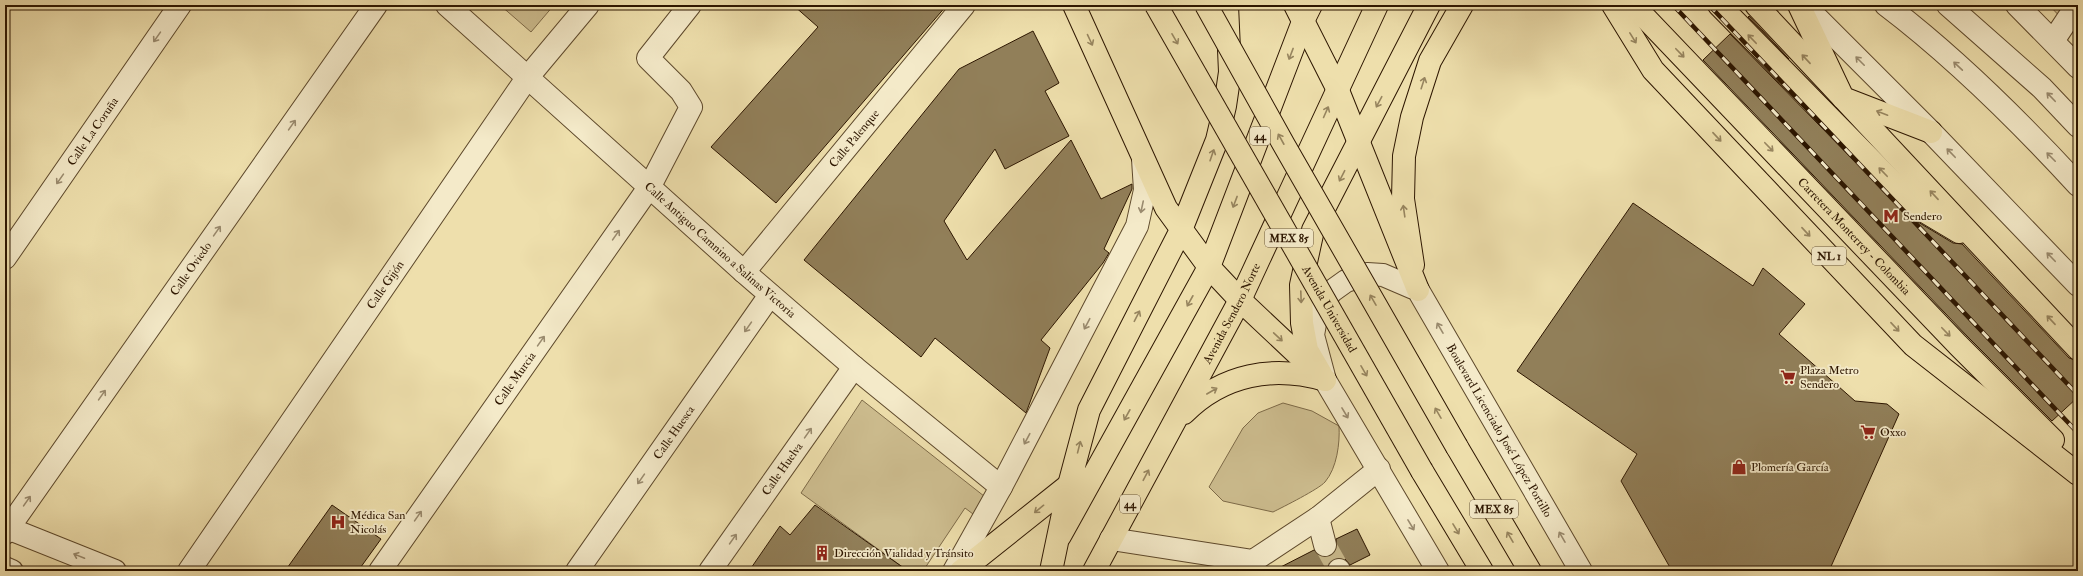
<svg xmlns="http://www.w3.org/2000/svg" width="2083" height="576" font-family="'IM FELL Double Pica',serif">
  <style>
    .green { fill: #cdbd8f; stroke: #7d6a48 }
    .building { fill: #917f59; stroke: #2d1600 }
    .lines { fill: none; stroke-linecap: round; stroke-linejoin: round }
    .minor-tunnel { stroke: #c7b78a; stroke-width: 22; stroke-dasharray: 22 11; stroke-linecap: butt }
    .minor-casing { stroke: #5d482b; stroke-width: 24 }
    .major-casing { stroke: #2d1600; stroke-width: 24 }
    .highway-casing { stroke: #2d1600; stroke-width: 24 }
    .minor { stroke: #f4eac9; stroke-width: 22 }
    .major { stroke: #eedfac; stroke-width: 22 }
    .highway { stroke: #eedfac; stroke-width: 22 }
    .rail-casing { stroke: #2d1600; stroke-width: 4.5 }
    .rail { stroke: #f4eac9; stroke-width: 3; stroke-dasharray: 9; stroke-linecap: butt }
    .highway-bridge-casing { stroke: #2d1600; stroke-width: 24; stroke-linecap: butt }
    .highway-bridge { stroke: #eedfac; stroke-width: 22 }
    .oneway { stroke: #9a8b6f }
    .oneway2 { stroke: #97855f }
    .labels { text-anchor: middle; stroke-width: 3.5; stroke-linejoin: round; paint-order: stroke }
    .shield { fill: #f4eac9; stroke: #69563c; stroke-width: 1 }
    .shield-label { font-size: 11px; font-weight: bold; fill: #2d1600 }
    .street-label { font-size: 12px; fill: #2d1600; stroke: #f4eac9 }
    .poi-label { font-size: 12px; fill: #2d1600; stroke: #f4eac9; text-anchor: start }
  </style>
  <rect width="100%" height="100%" fill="#eedfac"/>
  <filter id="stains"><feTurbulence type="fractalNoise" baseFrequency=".005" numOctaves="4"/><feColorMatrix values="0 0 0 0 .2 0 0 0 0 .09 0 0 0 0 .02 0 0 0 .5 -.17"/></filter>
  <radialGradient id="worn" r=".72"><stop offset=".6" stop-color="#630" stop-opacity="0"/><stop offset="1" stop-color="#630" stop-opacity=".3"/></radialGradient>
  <path class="green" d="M500 5H554L531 32Z
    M2049 5H2078V36Z
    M862 400 989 500 981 520 965 508 923 571H908L801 493Z
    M1283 403 1312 411 1339 426C1340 443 1337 468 1325 482 1319 489 1283 507 1273 512L1223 501 1209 487 1243 428 1258 413Z"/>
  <path class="building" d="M793 5H947L776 203 711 147 818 27Z
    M1749 16 1789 59 1748 17Z
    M1033 31 1059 83 1045 91 1069 136 1005 169 995 149 944 221 967 260 1071 140 1101 199 1132 184V189L1104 249 1109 253 1103 263 1041 340 1050 348 1026 413 935 338 921 357 804 260 959 69Z
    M1730 34 1908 216 1953 243 1962 244 2069 358 2078 361V397L2052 421 1967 336 1703 60Z
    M1633 203 1753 286 1763 268 1805 304 1779 334 1855 401 1887 404 1899 414 1829 571H1672L1621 481 1637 454 1517 371Z
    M332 505 381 539 358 571H285Z
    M815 505 908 571H749L780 526 790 535Z
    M1357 529 1370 555 1350 565 1345 559 1339 558 1333 559 1328 564 1326 571H1273L1314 550 1321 557H1328L1334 554 1337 549 1336 539Z"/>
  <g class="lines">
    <path class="minor-tunnel" d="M1325 545 1339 570"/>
    <g class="minor-casing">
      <g id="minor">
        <path id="s1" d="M447 5 744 272 854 367 1001 487"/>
        <path d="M1804 5 1931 132 2078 285"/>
        <path d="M1886 5C1956 58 2019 121 2078 185"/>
        <path d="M1948 5 2042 88 2078 126"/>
        <path d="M2017 5 2078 67"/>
        <path d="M2053 41 2077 5"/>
        <path id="s2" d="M5 258 180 5"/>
        <path id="s3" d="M744 272 964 5"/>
        <path d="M1318 518 1325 545"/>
        <path d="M5 527 115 571"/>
        <path id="s4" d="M5 533 376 5"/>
        <path d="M1111 539 1253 561 1318 518 1379 469"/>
        <path d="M5 568 12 571"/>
        <path d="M1339 570V571"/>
        <path id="s5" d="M189 571 527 78 588 5"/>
        <path id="s6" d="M380 571 650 186 691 107 681 91 648 58 690 5"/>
        <path id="s7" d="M577 571 770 295"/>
        <path id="s8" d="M710 571 854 367"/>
        <path d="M954 571 1001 487 1137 226 1145 190 1143 159"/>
        <path id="s9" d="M1438 571 1325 380 1313 335 1318 307 1332 291 1346 281 1367 274 1383 275 1418 290 1581 571"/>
      </g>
    </g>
    <g class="major-casing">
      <g id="major">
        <path d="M1613 5 1653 70 1913 345 2078 474"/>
        <path id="s10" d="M1633 5 1958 345 2053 440"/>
        <path d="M1719 5 1917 207 1959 232"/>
        <path d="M1756 5 2078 349"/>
        <path d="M1799 5 1843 98 1931 132"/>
        <path d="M1413 265 1403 199 1404 156 1412 117 1430 61 1462 5"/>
        <path d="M1321 374 1307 350 1302 323 1301 285 1313 230 1429 5"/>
        <path d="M1184 413C1223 374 1273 365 1325 380"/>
        <path d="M1060 536 1209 267 1304 19 1311 5"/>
        <path d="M961 571 1079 477"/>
        <path id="s11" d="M1094 571 1240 300 1377 5"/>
      </g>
    </g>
    <g class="highway-casing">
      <path id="highway" d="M1074 5 1166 208 1209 267 1240 300 1325 380
        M1295 5 1337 88 1418 290
        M1457 447 1530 571
        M1422 471 1482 571
        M1051 571 1069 485 1089 410 1181 230 1217 140 1225 106 1230 72 1227 5"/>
    </g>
    <use href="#minor" class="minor"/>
    <use href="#major" class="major"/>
    <use href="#highway" class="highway"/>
    <g class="rail-casing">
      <path id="rail" d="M1673 5 2078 433
        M1709 5 2078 395"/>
    </g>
    <use href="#rail" class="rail"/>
    <g class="highway-bridge-casing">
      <g id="highway-bridge">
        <path id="s12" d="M1156 5 1422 471"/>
        <path d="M1206 5 1284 145 1457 447"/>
      </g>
    </g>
    <use href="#highway-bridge" class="highway-bridge"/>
  </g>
  <defs><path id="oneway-shaft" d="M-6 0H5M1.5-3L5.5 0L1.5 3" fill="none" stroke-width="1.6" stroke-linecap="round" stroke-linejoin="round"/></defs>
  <g class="oneway">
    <use href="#oneway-shaft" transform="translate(157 37) rotate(125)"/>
    <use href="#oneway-shaft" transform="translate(1860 61) rotate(-135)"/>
    <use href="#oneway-shaft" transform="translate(1958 66) rotate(-137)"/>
    <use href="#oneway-shaft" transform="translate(2051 97) rotate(-134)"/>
    <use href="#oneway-shaft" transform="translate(292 125) rotate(-55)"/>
    <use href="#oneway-shaft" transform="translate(1951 153) rotate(-134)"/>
    <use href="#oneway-shaft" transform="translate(2051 157) rotate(-135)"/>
    <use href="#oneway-shaft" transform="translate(60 179) rotate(125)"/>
    <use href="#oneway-shaft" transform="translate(1142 207) rotate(102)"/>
    <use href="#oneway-shaft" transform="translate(217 231) rotate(-55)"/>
    <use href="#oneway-shaft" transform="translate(616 235) rotate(-55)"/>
    <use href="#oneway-shaft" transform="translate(2051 257) rotate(-134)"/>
    <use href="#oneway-shaft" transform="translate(1087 324) rotate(118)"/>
    <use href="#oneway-shaft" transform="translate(748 327) rotate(125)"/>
    <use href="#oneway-shaft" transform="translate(1440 328) rotate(-120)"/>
    <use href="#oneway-shaft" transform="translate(541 341) rotate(-55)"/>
    <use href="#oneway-shaft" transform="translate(102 395) rotate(-55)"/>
    <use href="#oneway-shaft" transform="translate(1345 413) rotate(59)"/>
    <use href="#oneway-shaft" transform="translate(808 433) rotate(-55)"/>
    <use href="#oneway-shaft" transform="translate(1027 439) rotate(118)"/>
    <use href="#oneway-shaft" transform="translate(641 479) rotate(125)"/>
    <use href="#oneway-shaft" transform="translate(27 501) rotate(-55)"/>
    <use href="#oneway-shaft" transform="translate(418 516) rotate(-55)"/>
    <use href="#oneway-shaft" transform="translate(1411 525) rotate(59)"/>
    <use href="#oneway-shaft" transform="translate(1562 537) rotate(-120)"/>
    <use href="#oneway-shaft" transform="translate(733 539) rotate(-55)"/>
    <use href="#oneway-shaft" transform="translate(79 556) rotate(-158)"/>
  </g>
  <g class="oneway2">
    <use href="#oneway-shaft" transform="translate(1633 38) rotate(58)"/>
    <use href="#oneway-shaft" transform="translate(1175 39) rotate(60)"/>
    <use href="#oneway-shaft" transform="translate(1752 39) rotate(-134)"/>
    <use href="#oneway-shaft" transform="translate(1090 40) rotate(65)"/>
    <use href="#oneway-shaft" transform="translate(1680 53) rotate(46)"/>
    <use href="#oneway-shaft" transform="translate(1291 54) rotate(111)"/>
    <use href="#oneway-shaft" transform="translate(1806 59) rotate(-133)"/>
    <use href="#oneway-shaft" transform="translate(1423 83) rotate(-72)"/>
    <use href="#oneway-shaft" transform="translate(1379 102) rotate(118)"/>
    <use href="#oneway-shaft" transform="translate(1326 112) rotate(-66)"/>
    <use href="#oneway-shaft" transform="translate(1882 113) rotate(-159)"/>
    <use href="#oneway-shaft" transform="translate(1717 137) rotate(47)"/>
    <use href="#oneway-shaft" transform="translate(1281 139) rotate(-119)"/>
    <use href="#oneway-shaft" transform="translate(1769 147) rotate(46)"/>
    <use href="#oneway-shaft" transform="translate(1212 155) rotate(-71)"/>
    <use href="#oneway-shaft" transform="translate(1883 172) rotate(-134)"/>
    <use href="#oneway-shaft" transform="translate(1342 176) rotate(117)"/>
    <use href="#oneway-shaft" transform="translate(1934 195) rotate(-133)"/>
    <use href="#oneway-shaft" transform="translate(1235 202) rotate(111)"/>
    <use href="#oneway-shaft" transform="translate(1404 211) rotate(-98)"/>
    <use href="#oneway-shaft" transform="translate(1806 232) rotate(47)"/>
    <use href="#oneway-shaft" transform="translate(1301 297) rotate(88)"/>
    <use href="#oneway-shaft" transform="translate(1373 300) rotate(-120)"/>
    <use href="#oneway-shaft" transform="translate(1190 301) rotate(119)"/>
    <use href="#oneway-shaft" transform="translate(1137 316) rotate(-63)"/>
    <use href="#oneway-shaft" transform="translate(2051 320) rotate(-133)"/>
    <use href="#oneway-shaft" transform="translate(1895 327) rotate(47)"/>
    <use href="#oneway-shaft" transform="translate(1946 332) rotate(46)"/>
    <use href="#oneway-shaft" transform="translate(1278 337) rotate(43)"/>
    <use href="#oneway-shaft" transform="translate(1364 371) rotate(60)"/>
    <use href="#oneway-shaft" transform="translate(1212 391) rotate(-30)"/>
    <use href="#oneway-shaft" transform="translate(1438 413) rotate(-120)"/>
    <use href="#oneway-shaft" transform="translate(1127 415) rotate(119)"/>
    <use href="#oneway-shaft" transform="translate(1079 447) rotate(-76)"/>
    <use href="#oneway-shaft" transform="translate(1146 475) rotate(-62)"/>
    <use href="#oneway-shaft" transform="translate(1039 509) rotate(141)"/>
    <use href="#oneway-shaft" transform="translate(1456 529) rotate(59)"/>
    <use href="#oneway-shaft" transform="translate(1510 537) rotate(-120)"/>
  </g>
  <defs>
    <g id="metro-bare" transform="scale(1.2)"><path d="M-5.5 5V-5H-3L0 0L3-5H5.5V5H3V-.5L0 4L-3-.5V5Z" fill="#8f2418" stroke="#f4eac9" stroke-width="2.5" paint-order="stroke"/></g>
    <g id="supermarket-bare" transform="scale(1.2)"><path d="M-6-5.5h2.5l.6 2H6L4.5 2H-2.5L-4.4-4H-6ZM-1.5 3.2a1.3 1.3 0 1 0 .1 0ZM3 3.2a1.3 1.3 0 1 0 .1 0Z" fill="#8f2418" stroke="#f4eac9" stroke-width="2.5" paint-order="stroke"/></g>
    <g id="shop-bare" transform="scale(1.2)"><path d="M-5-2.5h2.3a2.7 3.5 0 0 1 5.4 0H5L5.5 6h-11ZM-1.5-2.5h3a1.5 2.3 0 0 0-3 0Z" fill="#8f2418" stroke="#f4eac9" stroke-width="2.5" paint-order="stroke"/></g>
    <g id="hospital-bare" transform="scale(1.2)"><path d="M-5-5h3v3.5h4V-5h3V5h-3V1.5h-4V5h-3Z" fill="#8f2418" stroke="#f4eac9" stroke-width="2.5" paint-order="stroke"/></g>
    <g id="building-bare" transform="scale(1.2)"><path d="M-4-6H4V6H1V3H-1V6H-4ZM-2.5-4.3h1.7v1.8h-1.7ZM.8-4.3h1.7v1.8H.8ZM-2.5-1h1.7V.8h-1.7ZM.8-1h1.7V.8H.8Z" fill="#8f2418" stroke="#f4eac9" stroke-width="2.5" paint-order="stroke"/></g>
  </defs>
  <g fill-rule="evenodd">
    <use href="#metro-bare" x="1891" y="216"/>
    <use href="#supermarket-bare" x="1788" y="377"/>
    <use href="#supermarket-bare" x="1868" y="432"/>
    <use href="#shop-bare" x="1739" y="467"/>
    <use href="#hospital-bare" x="338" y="522"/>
    <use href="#building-bare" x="822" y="553"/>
  </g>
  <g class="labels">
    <g class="shield">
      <rect x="1250" y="127" width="20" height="18" rx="3"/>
      <rect x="1265" y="229" width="48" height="18" rx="3"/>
      <rect x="1812" y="247" width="34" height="18" rx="3"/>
      <rect x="1120" y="495" width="20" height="18" rx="3"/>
      <rect x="1470" y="500" width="48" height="18" rx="3"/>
    </g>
    <g class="shield-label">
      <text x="1260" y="140">44</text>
      <text x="1289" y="242">MEX 85</text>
      <text x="1829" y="260">NL 1</text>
      <text x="1130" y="508">44</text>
      <text x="1494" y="513">MEX 85</text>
    </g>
    <g class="street-label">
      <text dy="4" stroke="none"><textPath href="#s2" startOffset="154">Calle La Coruña</textPath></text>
      <text dy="4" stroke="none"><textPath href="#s3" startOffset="173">Calle Palenque</textPath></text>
      <text dy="4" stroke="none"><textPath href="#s10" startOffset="320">Carretera Monterrey - Colombia</textPath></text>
      <text dy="4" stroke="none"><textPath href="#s1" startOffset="367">Calle Antiguo Camnino a Salinas Victoria</textPath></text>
      <text dy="4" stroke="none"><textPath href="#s4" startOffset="323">Calle Oviedo</textPath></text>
      <text dy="4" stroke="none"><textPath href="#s5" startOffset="347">Calle Gijón</textPath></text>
      <text dy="4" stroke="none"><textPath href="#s12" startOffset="350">Avenida Universidad</textPath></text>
      <text dy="4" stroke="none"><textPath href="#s11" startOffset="292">Avenida Sendero Norte</textPath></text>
      <text dy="4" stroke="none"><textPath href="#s6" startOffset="235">Calle Murcia</textPath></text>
      <text dy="4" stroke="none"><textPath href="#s9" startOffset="574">Boulevard Licenciado José López Portillo</textPath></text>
      <text dy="4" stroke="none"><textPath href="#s7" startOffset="169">Calle Huesca</textPath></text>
      <text dy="4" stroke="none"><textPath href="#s8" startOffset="125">Calle Huelva</textPath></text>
    </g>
    <g class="poi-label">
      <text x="1903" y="220">Sendero</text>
      <text x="1800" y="374">Plaza Metro<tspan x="1800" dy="14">Sendero</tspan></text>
      <text x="1880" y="436">Oxxo</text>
      <text x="1751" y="471">Plomería García</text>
      <text x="350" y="519">Médica San<tspan x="350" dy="14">Nicolás</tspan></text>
      <text x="834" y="557">Dirección Vialidad y Tránsito</text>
    </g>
  </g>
  <rect width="2083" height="576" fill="none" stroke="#eedfac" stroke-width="20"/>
  <rect x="6" y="6" width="2071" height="564" fill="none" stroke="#2d1600" stroke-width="2"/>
  <rect x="10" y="10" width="2063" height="556" fill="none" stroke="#2d1600"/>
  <rect width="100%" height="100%" filter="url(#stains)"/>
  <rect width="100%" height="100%" fill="url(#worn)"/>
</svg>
